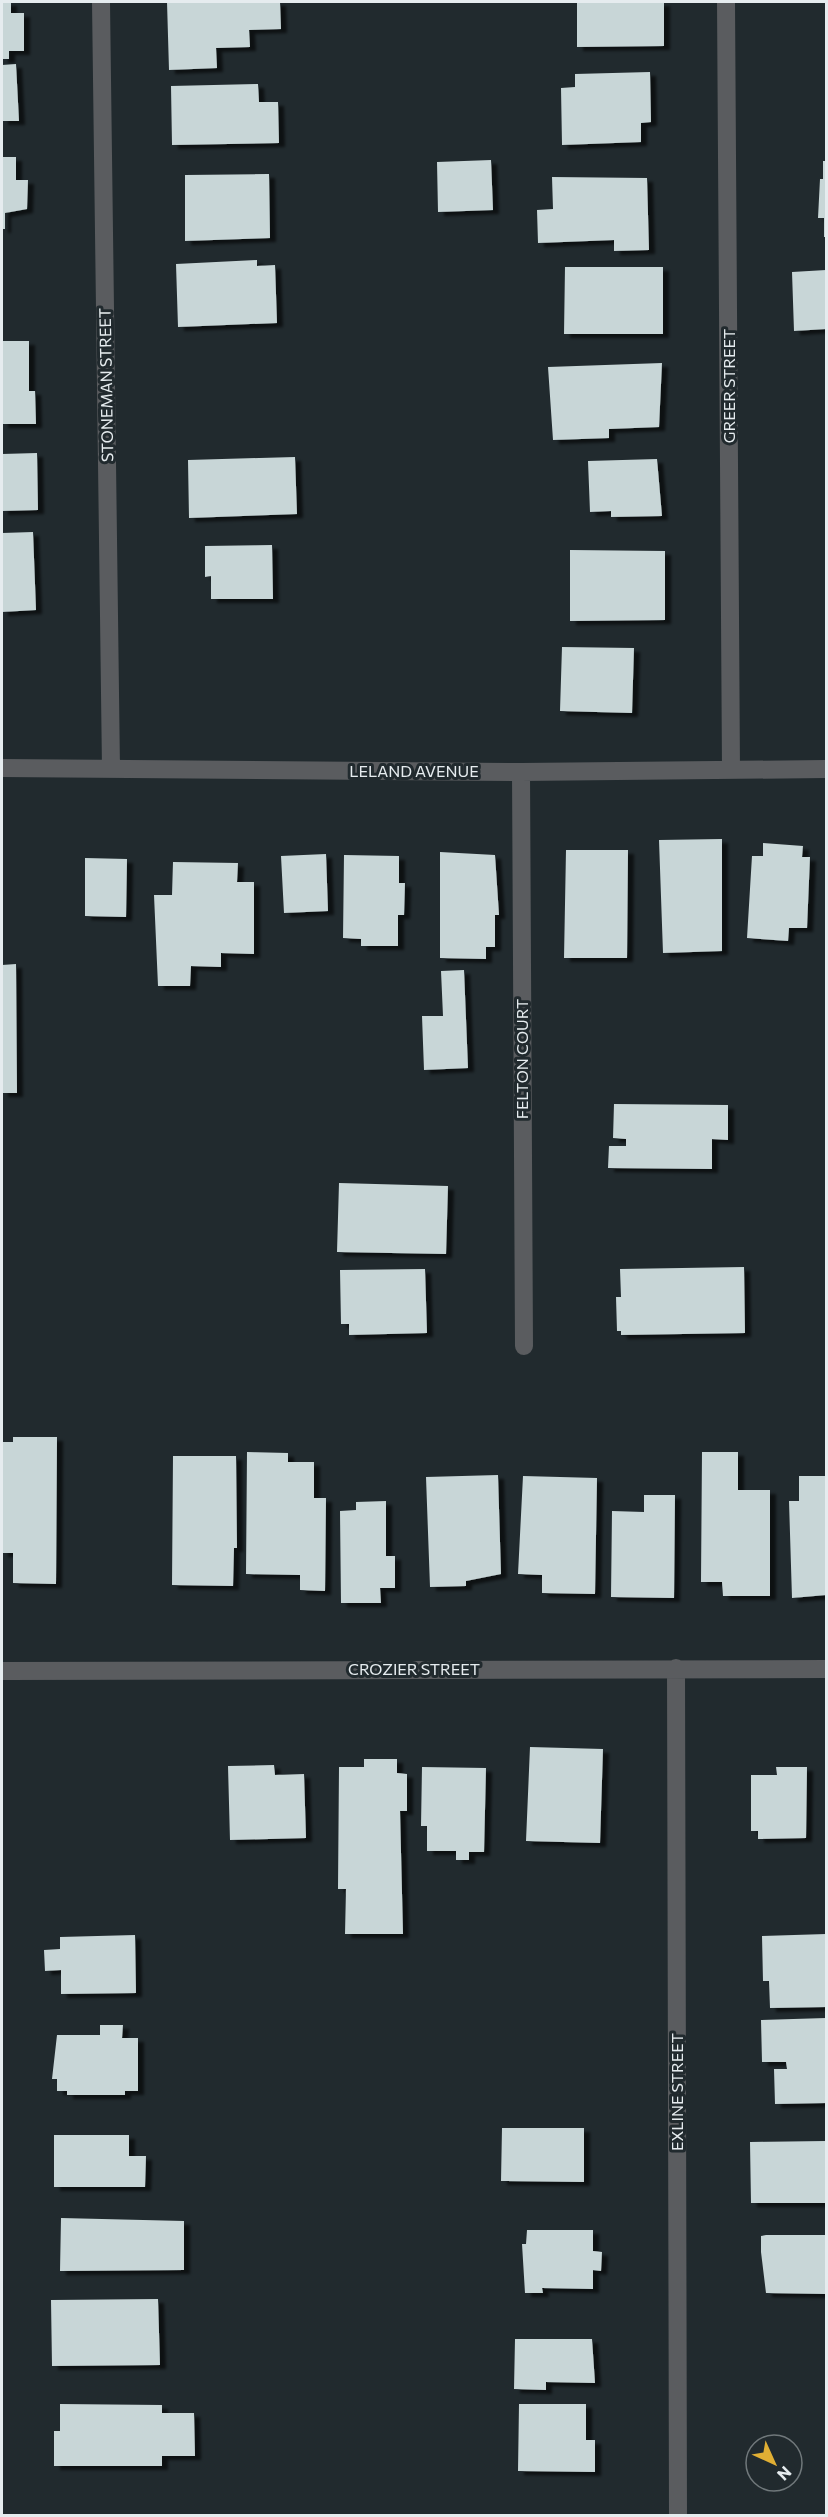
<svg xmlns="http://www.w3.org/2000/svg" width="828" height="2517" font-family="Commissioner,sans-serif">
  <style>
    .building { fill: #c8d6d7; filter: url(#shadow) }
    .lines { fill: none; stroke-linecap: round; stroke-linejoin: round }
    .street { stroke: #5a5c5f; stroke-width: 18 }
    .labels { text-anchor: middle; stroke-width: 6; stroke-linejoin: round; paint-order: stroke }
    .street-label { font-size: 16px; fill: #e6ecef; stroke: #212a2e }
  </style>
  <defs>
    <filter id="shadow"><feDropShadow dx="6" dy="4" stdDeviation="1.5" flood-color="#0009"/></filter>
  </defs>
  <rect width="100%" height="100%" fill="#212a2e"/>
  <path class="building" d="M2 2H11V13H24V51H9V59H2Z
    M167 2H280L281 29 249 30 250 47 216 48 217 68 169 70Z
    M577 2H664V46L577 47Z
    M16 64 19 121H2V65Z
    M650 72 651 122 641 123V142L562 145 561 88 575 87V74Z
    M258 84 259 102H278L279 143 172 145 171 86Z
    M2 157H16V180H28L27 209 5 213V229H2Z
    M491 160 493 210 438 212 437 162Z
    M823 161H826V237H824V218H818L820 179H823Z
    M269 174 270 238 185 241V175Z
    M552 177 647 178 649 250 614 251V240L538 243 537 210 553 209Z
    M257 260V266L275 265 277 323 178 327 176 264Z
    M565 267H663V334H564Z
    M826 270V329L794 331 792 272Z
    M2 341H29V391H35L36 424H2Z
    M662 363 659 427 609 429V438L553 440 548 367Z
    M37 453 38 510 2 511V454Z
    M295 457 297 514 189 518 188 460Z
    M657 459 662 516 611 517V511L590 512 588 461Z
    M33 532 36 610 2 612V533Z
    M272 545 273 599H211V576L205 577V546Z
    M570 550 665 551V620L570 621Z
    M562 647 634 648 632 713 560 711Z
    M722 839V951L663 953 659 840Z
    M763 843 803 846 802 857H810L807 928H789L788 941 747 938 752 856H763Z
    M566 850H628L627 958H564Z
    M440 852 495 855 499 915H495V947H486V959L440 958Z
    M326 854 328 911 284 913 281 856Z
    M344 855 399 856V883H405L404 915H398V946H361V939L343 938Z
    M85 858 127 859 126 917 85 916Z
    M173 862 238 863 237 882H254V954L221 953V967L191 966 190 986H158L154 895H172Z
    M16 964 17 1093H2V965Z
    M464 970 468 1068 424 1070 422 1016H443L441 971Z
    M614 1104 728 1105V1140L712 1139V1169L608 1168 609 1146H626V1139L613 1138Z
    M339 1183 448 1186 446 1254 337 1252Z
    M744 1267 745 1333 621 1335V1331H617L616 1297H621L620 1269Z
    M425 1269 427 1333 349 1335V1324H341L340 1270Z
    M13 1437H57L56 1584 13 1583V1553H2V1442H13Z
    M247 1452 288 1453V1462H314V1498H326L325 1591 300 1590V1575L246 1574Z
    M702 1452H738V1490H770V1596H723L722 1582H701Z
    M173 1456H236L237 1548H234L233 1586 172 1585Z
    M498 1475 501 1574 466 1581V1586L430 1587 426 1477Z
    M523 1476 597 1478 595 1594 542 1593V1575L518 1574Z
    M799 1476H826V1595L792 1598 789 1501H799Z
    M644 1495H675L674 1598 611 1597 612 1511 644 1512Z
    M386 1501V1556H395V1588H380L381 1603H341L340 1511 356 1510V1502Z
    M530 1747 603 1749 600 1843 526 1841Z
    M364 1759H397V1773L407 1774V1811H400L403 1934H345L346 1889H338L339 1767H364Z
    M274 1765 275 1775 304 1774 306 1838 230 1840 228 1766Z
    M422 1767 486 1768 484 1852H469V1860H456V1851H427V1826H421Z
    M776 1767H807L806 1838 758 1839V1831H751V1775H777Z
    M826 1934V2007L770 2008 769 1981H763L762 1936Z
    M135 1935 136 1993 61 1994V1970L45 1971 44 1950 60 1949V1937Z
    M826 2018V2103L775 2104 774 2069H787L786 2062H762L761 2020Z
    M100 2025H123L122 2038H138V2091H125V2095H67V2091H57V2079H52L57 2035H100Z
    M502 2128H584V2182L501 2181Z
    M54 2135H129V2156H146L145 2187H54Z
    M826 2141V2203H751L750 2142Z
    M61 2218 184 2221V2270L60 2271Z
    M527 2230H593V2251L602 2252 601 2271 593 2270V2289L542 2288 543 2293H525L522 2244H526Z
    M766 2235H826V2294L766 2293 761 2252V2236Z
    M158 2299 160 2365 52 2366 51 2300Z
    M515 2339H592L595 2383 546 2382V2390L514 2389Z
    M60 2404 162 2405V2413H194L195 2456H162V2466H54V2431H60Z
    M519 2404H586V2440H595V2472L518 2471Z"/>
  <g class="lines">
    <path class="street" d="M101 2 111 769
      M726 2 731 770
      M2 768 521 772 826 769
      M521 772 524 1346
      M676 1668 678 2516
      M2 1671 826 1669"/>
  </g>
  <g class="labels">
    <g class="street-label">
      <text transform="translate(106 385) rotate(-91)" y="6">STONEMAN STREET</text>
      <text transform="translate(729 386) rotate(-90)" y="6">GREER STREET</text>
      <text x="414" y="777">LELAND AVENUE</text>
      <text transform="translate(522 1059) rotate(-90)" y="6">FELTON COURT</text>
      <text x="414" y="1675">CROZIER STREET</text>
      <text transform="translate(677 2092) rotate(-90)" y="6">EXLINE STREET</text>
    </g>
  </g>
  <rect width="828" height="2517" fill="none" stroke="#e6ecef" stroke-width="6"/>
  <g transform="translate(774 2463) rotate(135)"><circle r="28" fill="#212a2e" stroke="#70787b" stroke-width="1.5"/>
  <path d="M0-4.5L10 22L0 15L-10 22Z" fill="#e1af34"/>
  <text y="-9" font-size="16" font-weight="bold" text-anchor="middle" fill="#e6ecef">N</text>
  </g>
</svg>
